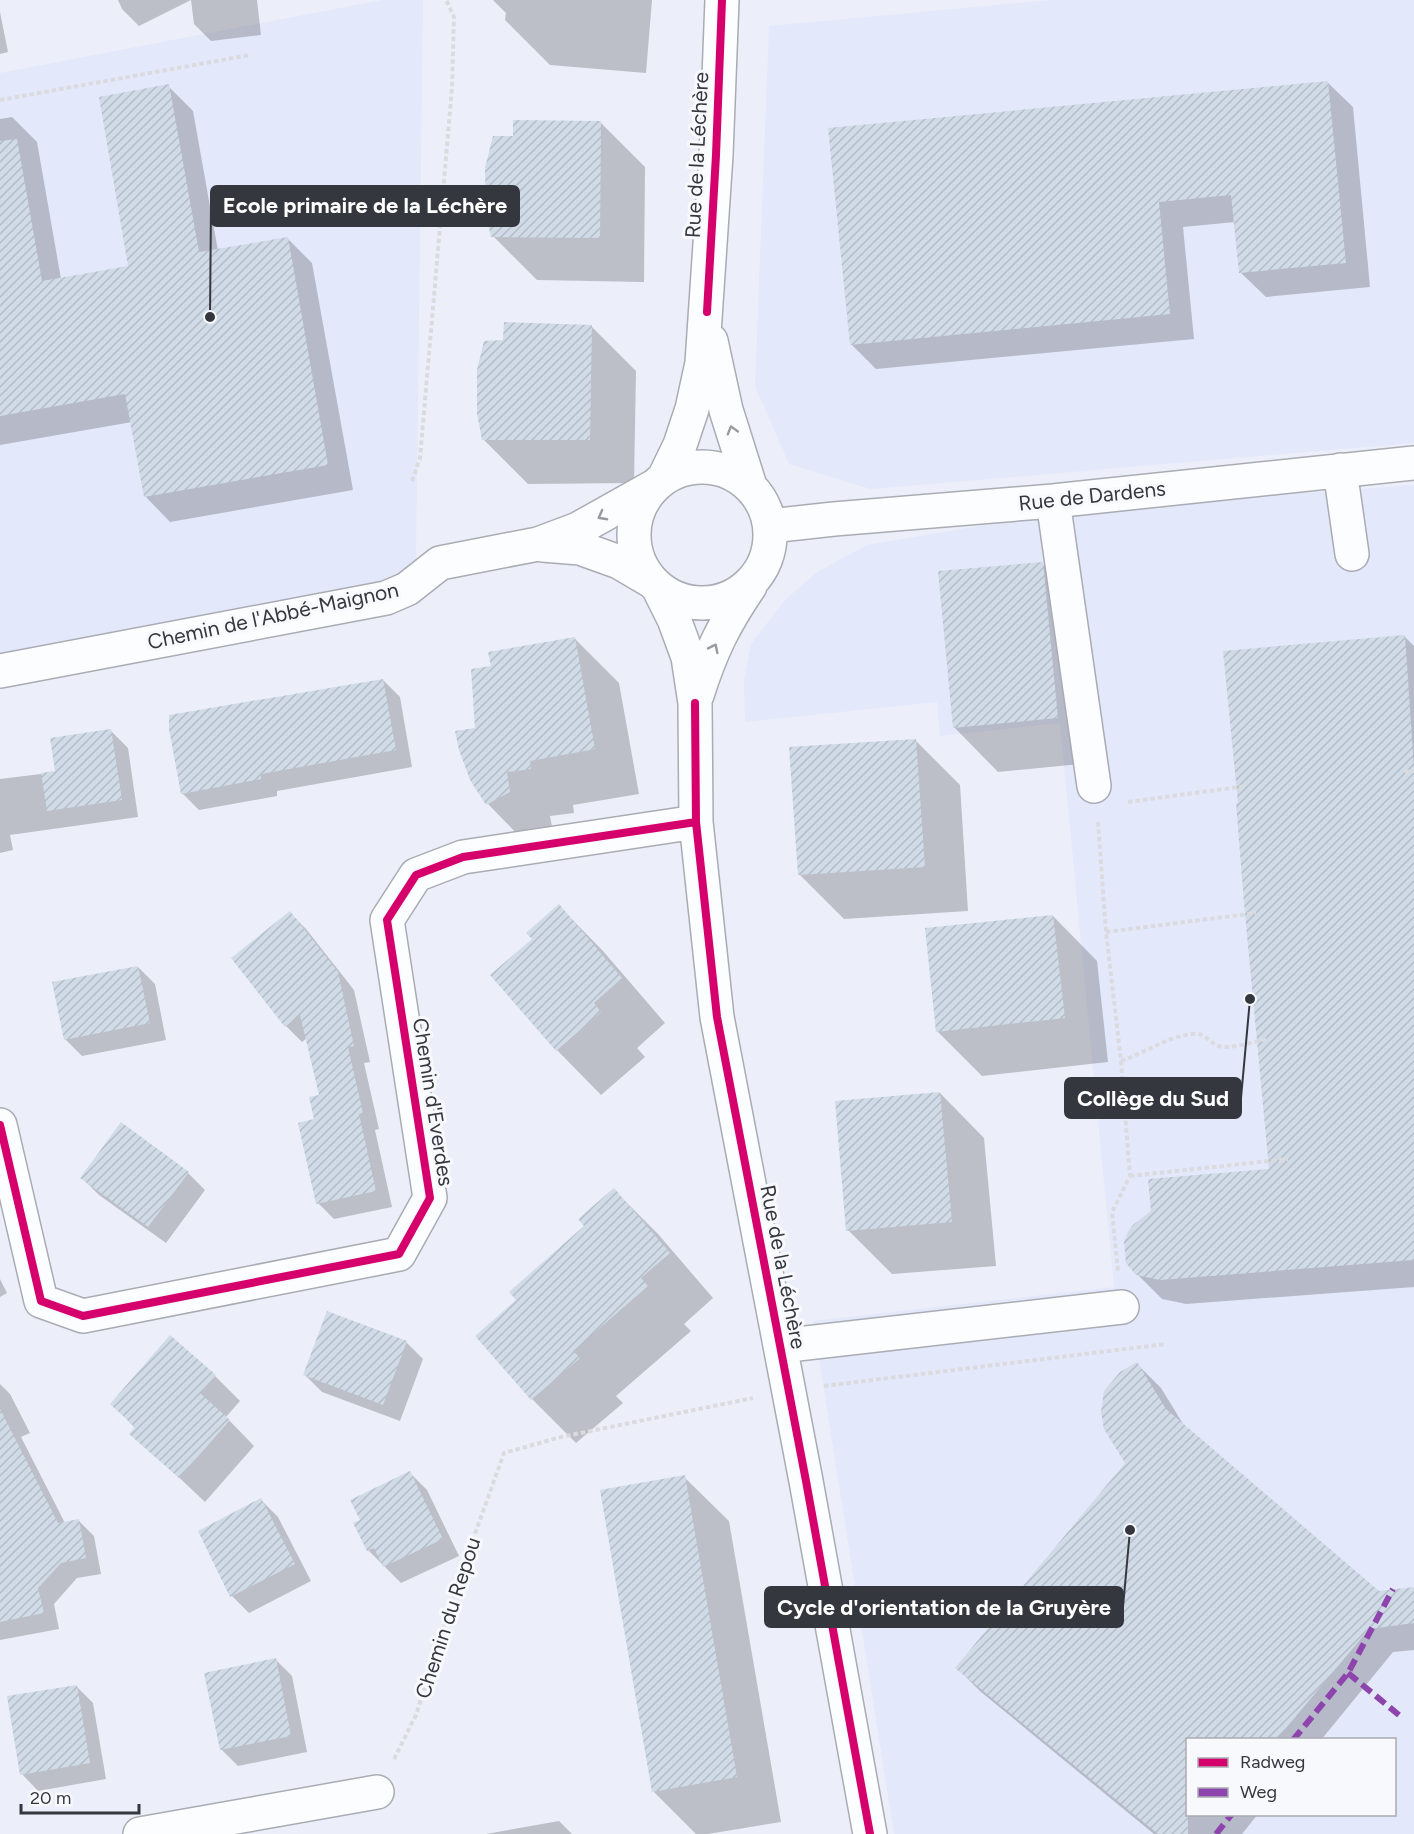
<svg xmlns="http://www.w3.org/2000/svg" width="1414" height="1834" font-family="Figtree,sans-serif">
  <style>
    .built { fill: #e3e8fb; fill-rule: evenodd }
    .shadow { fill: #0003 }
    .building { fill: url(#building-hatch) }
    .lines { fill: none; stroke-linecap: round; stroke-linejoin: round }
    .minor-casing { stroke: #a9acb3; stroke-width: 36 }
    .path { stroke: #dbdbdf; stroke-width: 4; stroke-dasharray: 4.5 3; stroke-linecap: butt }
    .minor { stroke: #fcfdfe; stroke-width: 33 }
    .quiet { stroke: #8e44ad; stroke-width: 6; stroke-dasharray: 12 6; stroke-linecap: butt }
    .cycleway-casing { stroke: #f8f9fd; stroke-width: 11 }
    .cycleway { stroke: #d6006c; stroke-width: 8 }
    .oneway { stroke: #989a9e }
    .labels { text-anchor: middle; stroke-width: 6; stroke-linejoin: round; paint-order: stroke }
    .street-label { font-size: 21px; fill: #35373e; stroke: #f8f9fd }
    .leader { fill: none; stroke: #35373e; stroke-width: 2 }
    .callout-dot { fill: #35373e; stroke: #f8f9fd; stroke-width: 2 }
    .callout { fill: #35373e; stroke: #35373e; stroke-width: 2 }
    .callout-label { font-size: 22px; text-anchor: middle; font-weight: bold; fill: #fff }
  </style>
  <defs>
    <pattern id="building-hatch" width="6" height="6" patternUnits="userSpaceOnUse" patternTransform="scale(1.5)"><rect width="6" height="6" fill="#d0dbe7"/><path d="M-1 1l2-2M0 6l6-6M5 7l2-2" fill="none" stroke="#b3bdc7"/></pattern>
  </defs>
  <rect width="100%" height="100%" fill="#eceff9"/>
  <path class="built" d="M382 0H423L416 562 396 585 0 658V73Z
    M1052 0H1414V443L870 489 789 464 755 386 769 26Z
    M1414 485V1834H894L813 1321 1114 1287 1060 723 940 736 937 702 745 722 744 680 751 644 784 601 817 572 867 545 1072 510ZM1188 1740H1394V1814H1188Z"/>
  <path class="shadow" d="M118 0H257L261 35 211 41 194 24 191 0 139 26 122 9Z
    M493 0H652L646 73 550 65 505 20 506 13Z
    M0 12 8 52 0 54Z
    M1327 82 1353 107 1370 287 1266 297 1240 272 1235 222 1183 227 1194 339 876 369 851 344Z
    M168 86 193 111 218 251 287 238 312 263 353 490 170 522 145 496 132 422 0 445V119L12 117 37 142 61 279 130 267Z
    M600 122 645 167 644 282 537 280 493 236 514 138Z
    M592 327 636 371 634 483 528 484 483 439 505 342Z
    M1042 564 1086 608 1101 762 998 772 954 727Z
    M1404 636 1414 646V1287L1186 1304 1162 1299 1137 1274 1270 1170Z
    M575 639 619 683 639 794 573 805 574 813 550 816 554 837 532 849 488 804 472 780 477 729 492 667Z
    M383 680 400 697 412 767 277 791V796L199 810 182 793Z
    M111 731 128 748 138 817 10 835 13 850 0 853V779L57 772Z
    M915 740 960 785 968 911 844 919 799 874Z
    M559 906 603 951 665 1023 637 1048 645 1057 601 1095 557 1050 534 939Z
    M290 913 306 929 354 990 370 1062 364 1063 379 1129 375 1130 392 1207 334 1219 318 1203 315 1120 320 1096 307 1038 302 1042 286 1026Z
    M1053 916 1097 961 1108 1062 982 1076 937 1031Z
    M138 967 155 984 166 1040 82 1056 65 1039Z
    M940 1093 984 1138 996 1266 892 1274 848 1230Z
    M188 1173 205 1190 166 1243 99 1195 82 1178Z
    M614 1190 658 1234 713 1298 684 1324 691 1331 616 1396 623 1403 576 1443 532 1399 519 1301 586 1226Z
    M0 1279 7 1293 0 1297Z
    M406 1342 423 1359 400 1421 322 1392 305 1375Z
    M1137 1364 1161 1388 1185 1427 1378 1592 1414 1588V1650L1393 1652 1321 1740H1188V1814H1258L1242 1834H1154L981 1692 957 1668 1127 1464Z
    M215 1376 240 1401 226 1417 254 1446 205 1502 132 1433 136 1429 112 1404Z
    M0 1384 10 1394 30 1433 21 1437 65 1523 78 1520 94 1536 101 1574 77 1578 54 1604 59 1629 0 1640Z
    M410 1473 427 1490 459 1556 401 1583 368 1550 362 1521Z
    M684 1477 729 1521 781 1822 708 1834H696L653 1791Z
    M261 1500 278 1517 311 1581 249 1613 232 1596 200 1531Z
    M275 1659 292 1676 307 1752 238 1766 221 1749Z
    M76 1686 93 1703 106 1779 38 1791 22 1774Z
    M559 1821 572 1834H486Z"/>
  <path class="building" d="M1328 81 1346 263 1239 273 1231 195 1159 202 1170 314 850 345 828 128Z
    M169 84 199 252 288 237 328 465 144 497 125 394 0 416V141L17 139 42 281 128 266 99 97Z
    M513 120 601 121 600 238 491 237 486 216 485 168 493 136H513Z
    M504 322 592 325 590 440H482L477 413V370L484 341 503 340Z
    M1043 562 1058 718 953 728 938 571Z
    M1405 635 1414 768V1260L1160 1280 1136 1275 1126 1263 1124 1242 1128 1232 1133 1225 1151 1211 1148 1179 1269 1169 1244 903 1236 803H1238L1223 651Z
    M575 637 595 749 530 761 531 769 507 772 510 792 486 805 470 780 459 750 455 731 475 728 471 669 491 666 488 652Z
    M383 679 396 750 261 774V779L181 794 169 729V715Z
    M111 729 122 800 47 811 41 773 55 771 50 738Z
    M916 739 925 867 798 875 789 747Z
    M559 904 622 978 594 1003 601 1012 556 1051 490 975 532 939 526 933Z
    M290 911 338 972 354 1046 348 1047 363 1113 359 1114 376 1191 316 1204 298 1123 314 1119 309 1097 319 1095 300 1015 285 1027 231 958Z
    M1053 915 1065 1018 936 1032 925 928Z
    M138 966 150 1023 64 1040 52 982Z
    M940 1092 952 1222 846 1231 835 1101Z
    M121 1122 189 1172 148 1227 80 1178Z
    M614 1188 670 1253 641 1278 648 1286 573 1351 580 1358 531 1400 475 1336 516 1300 509 1292 584 1226 578 1219Z
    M327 1311 407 1341 383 1405 303 1375Z
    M170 1335 216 1375 200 1393 230 1420 179 1478 129 1434 135 1427 110 1404Z
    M1137 1362 1166 1409 1379 1591 1414 1587V1623L1369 1629 1276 1740H1188V1834H1158L955 1668 1125 1463 1104 1429 1101 1412 1104 1391 1120 1372Z
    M0 1409 58 1523 79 1519 86 1558 61 1563 38 1588 44 1613 0 1622Z
    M410 1471 443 1539 383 1567 374 1548 367 1551 353 1523 360 1520 350 1500Z
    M685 1475 737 1777 652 1792 600 1490Z
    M261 1498 295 1564 230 1597 198 1531Z
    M276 1658 291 1736 220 1750 204 1673Z
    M77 1685 90 1763 20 1775 7 1696Z"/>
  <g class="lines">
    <g class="minor-casing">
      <path id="minor" d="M711 341 726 410 750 486
        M634 535a68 68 0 1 1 136 0a68 68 0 1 1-136 0Z
        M1340 470 1352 554
        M664 478 680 445 692 409 702 363 716 155 722 0
        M1053 501 1094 786
        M770 526 834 519 1053 501 1414 463
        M543 545 580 548 619 562 653 582
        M658 587 674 619 688 657 695 703 696 822 717 1017 806 1481 870 1834
        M0 671 386 598 407 589 440 563 538 544 578 529 653 487
        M697 695C711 651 724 624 750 586
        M0 1125 41 1301 83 1316 399 1254 430 1198 387 920 416 875 463 857 696 822
        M780 1346 1122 1307
        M140 1834 377 1792"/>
    </g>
    <path class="path" d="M0 100 250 55
      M412 481 420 458 452 88 454 17 446 0
      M1405 772 1414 771
      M1128 802 1246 786
      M1098 822 1106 932 1121 1061 1130 1176 1112 1212 1118 1271
      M1106 932 1256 913
      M1121 1061C1145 1053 1166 1037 1192 1034 1204 1032 1207 1040 1216 1045 1227 1051 1256 1041 1267 1039
      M1130 1176 1288 1159
      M824 1386 1166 1344
      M394 1759 416 1715 463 1567 504 1453 561 1437 753 1398"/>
    <use href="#minor" class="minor"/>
    <path class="quiet" d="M1348 1673 1399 1715
      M1293 1740 1348 1673 1393 1589
      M1216 1834 1232 1814"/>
    <g class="cycleway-casing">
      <path id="cycleway" d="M707 312 716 155 722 0
        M695 703 696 822 717 1017 806 1481 870 1834
        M0 1125 41 1301 83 1316 399 1254 430 1198 387 920 416 875 463 857 696 822"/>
    </g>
    <use href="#cycleway" class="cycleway"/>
  </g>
  <defs><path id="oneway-chevron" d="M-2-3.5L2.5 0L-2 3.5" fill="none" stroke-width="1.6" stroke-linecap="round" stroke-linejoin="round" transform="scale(1.5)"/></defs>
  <g class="oneway">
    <use href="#oneway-chevron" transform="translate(732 430) rotate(-106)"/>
    <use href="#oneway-chevron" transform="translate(602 516) rotate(152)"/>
    <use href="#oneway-chevron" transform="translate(714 648) rotate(-64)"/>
  </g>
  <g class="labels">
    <g class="street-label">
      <text transform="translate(697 155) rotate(-87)" y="7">Rue de la Léchère</text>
      <text transform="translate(1092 496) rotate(-6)" y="7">Rue de Dardens</text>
      <text transform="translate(273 616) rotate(-12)" y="7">Chemin de l'Abbé-Maignon</text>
      <text transform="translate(433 1102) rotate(81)" y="7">Chemin d'Everdes</text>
      <text transform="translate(783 1267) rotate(79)" y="7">Rue de la Léchère</text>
      <text transform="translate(448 1618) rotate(-72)" y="7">Chemin du Repou</text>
    </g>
  </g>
  <path class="leader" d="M210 317L211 206M1250 999L1241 1098M1130 1530L1123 1607"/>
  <g class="callout-dot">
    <circle cx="210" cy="317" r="6"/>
    <circle cx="1250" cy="999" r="6"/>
    <circle cx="1130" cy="1530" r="6"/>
  </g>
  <g class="callout">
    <rect x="211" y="186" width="308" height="40" rx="6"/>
    <rect x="1065" y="1078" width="176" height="40" rx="6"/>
    <rect x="765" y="1587" width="358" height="40" rx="6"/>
  </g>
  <g class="callout-label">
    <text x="365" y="213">Ecole primaire de la Léchère</text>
    <text x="1153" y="1106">Collège du Sud</text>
    <text x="944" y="1615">Cycle d'orientation de la Gruyère</text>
  </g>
  <rect x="1186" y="1738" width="210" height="78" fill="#f8f9fd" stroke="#aaabb1" stroke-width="1.5"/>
  <rect x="1198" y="1758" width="30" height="9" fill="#d6006c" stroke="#aaabb1" stroke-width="1.5"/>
  <text x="1240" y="1768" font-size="18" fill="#35373e">Radweg</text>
  <rect x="1198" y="1788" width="30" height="9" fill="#8e44ad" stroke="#aaabb1" stroke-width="1.5"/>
  <text x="1240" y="1798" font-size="18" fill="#35373e">Weg</text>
  <path d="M21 1804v9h118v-9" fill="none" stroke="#35373e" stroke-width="3"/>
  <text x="30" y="1804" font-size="18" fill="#35373e" stroke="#f8f9fd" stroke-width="4.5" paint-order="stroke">20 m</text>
</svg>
